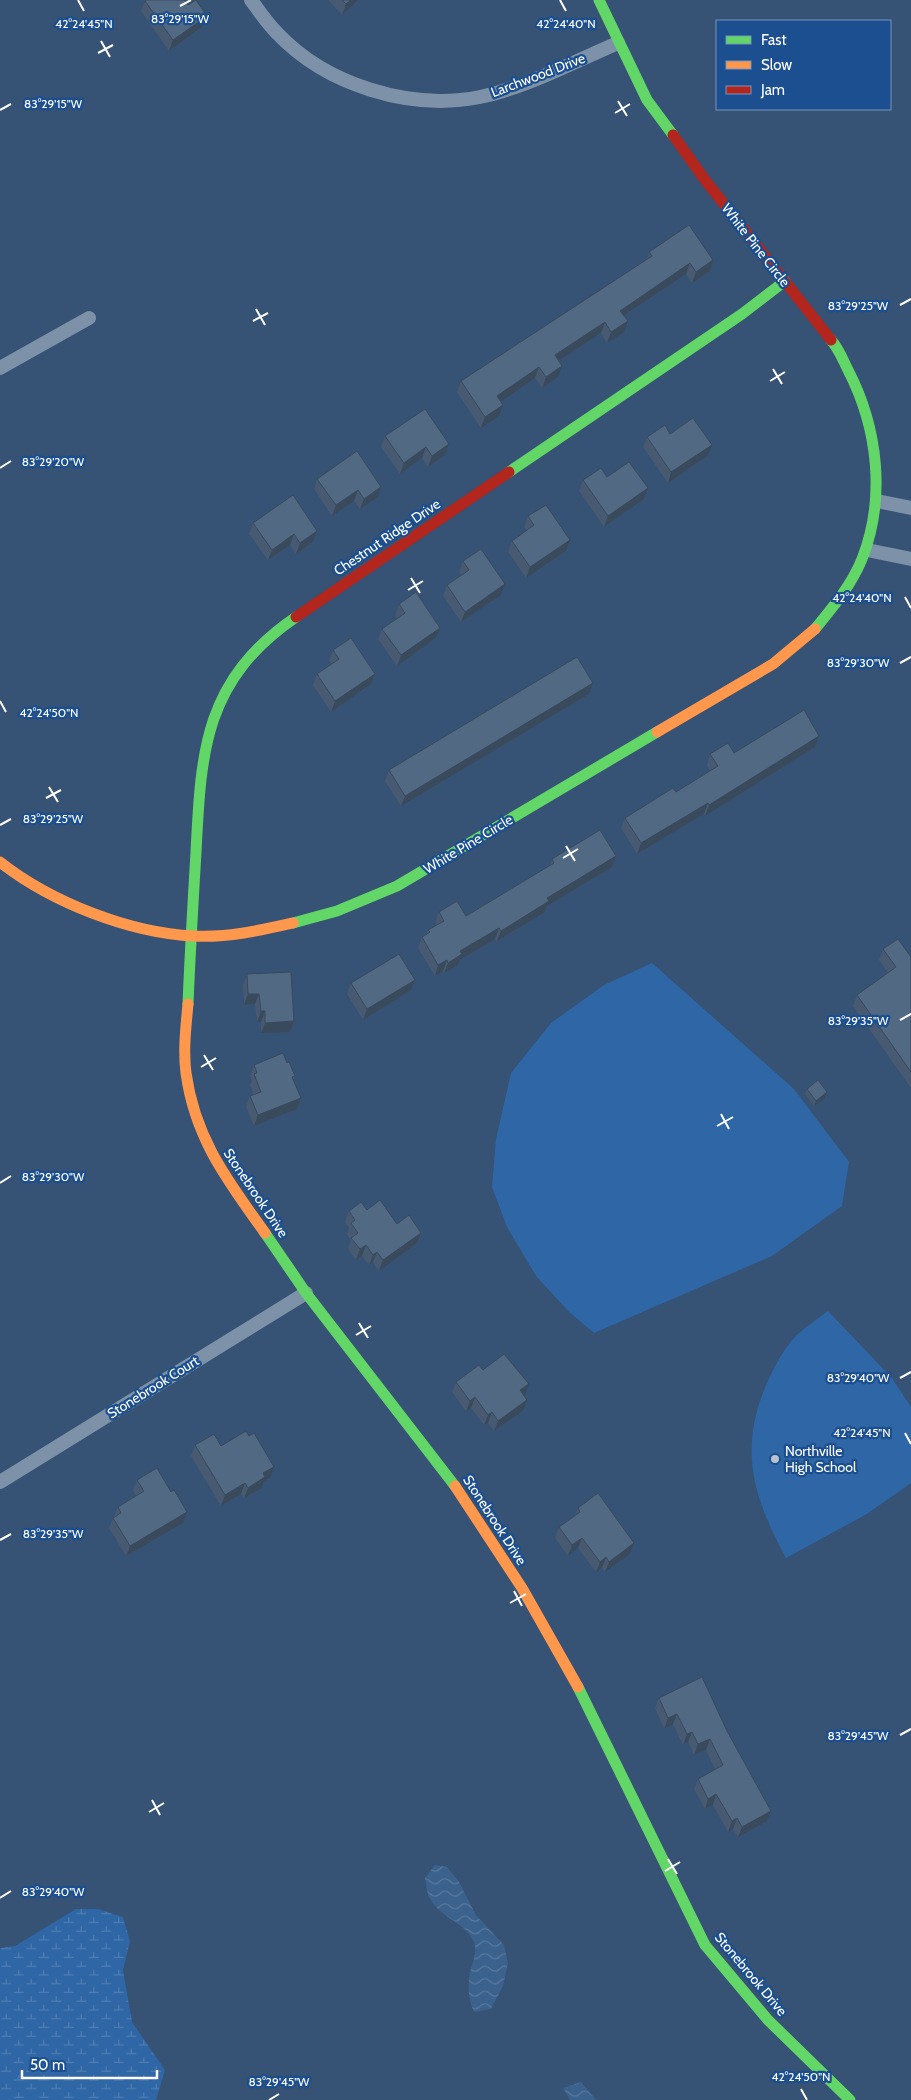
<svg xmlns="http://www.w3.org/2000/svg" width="911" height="2100" font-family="Cabin,sans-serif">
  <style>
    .green { fill: #2f66a5 }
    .wetland { fill: url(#wetland-marsh) }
    .water { fill: url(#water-waves) }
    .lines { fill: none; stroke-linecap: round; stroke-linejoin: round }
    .street { stroke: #7d92a8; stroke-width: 14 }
    .fast { stroke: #63d668; stroke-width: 11 }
    .slow { stroke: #ff974d; stroke-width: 11 }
    .jam { stroke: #b3261e; stroke-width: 11 }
    .wall { fill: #475a72 }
    .shaded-wall { fill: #394a5c }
    .building { fill: #526984; stroke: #394a5c }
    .ticks { fill: none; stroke: #fff; stroke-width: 2 }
    .poi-dot { fill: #b9c2ce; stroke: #1b4f8f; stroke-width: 2 }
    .labels { text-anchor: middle; stroke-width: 4.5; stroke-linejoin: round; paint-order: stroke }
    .street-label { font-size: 14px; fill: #fff; stroke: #1b4f8f }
    .poi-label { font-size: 14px; fill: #fff; stroke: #1b4f8f; text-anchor: start }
    .ticks-label { font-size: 12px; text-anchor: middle; fill: #fff; stroke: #1b4f8f; stroke-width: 4.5; stroke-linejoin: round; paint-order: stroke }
  </style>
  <defs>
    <pattern id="wetland-marsh" width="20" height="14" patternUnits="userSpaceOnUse" patternTransform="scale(1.25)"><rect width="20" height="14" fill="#2f66a5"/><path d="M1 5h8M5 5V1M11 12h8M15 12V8" fill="none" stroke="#4e7db2"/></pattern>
    <pattern id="water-waves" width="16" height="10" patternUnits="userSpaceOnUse" patternTransform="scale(1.25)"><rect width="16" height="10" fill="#3b618d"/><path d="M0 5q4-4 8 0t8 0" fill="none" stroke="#58799e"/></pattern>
  </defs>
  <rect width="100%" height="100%" fill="#365274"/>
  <path class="green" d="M652 963 794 1089 849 1162 842 1206 772 1256 594 1333 569 1312 536 1276 507 1227 492 1187 496 1139 511 1073 551 1023 604 985Z
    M828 1311 892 1378 911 1407V1483L867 1514 786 1558C753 1497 738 1449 767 1383 774 1367 785 1346 798 1334 807 1326 818 1318 828 1311Z"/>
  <path class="wetland" d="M76 1909H98L123 1917 130 1941 123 1970 132 2022 165 2070 156 2100H0V1948L15 1946Z"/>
  <path class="water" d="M435 1865 447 1867 459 1882 476 1915 504 1945 508 1963 503 1986 491 2009 474 2012C469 2001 468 1991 469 1978 470 1967 479 1952 473 1940 463 1921 439 1917 429 1897 427 1892 426 1884 425 1878Z
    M581 2082 596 2100H570L563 2088Z"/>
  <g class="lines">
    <path class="street" d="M251 0C259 11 267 23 277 33 326 85 410 111 480 97 528 87 573 62 618 43
      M0 368 89 318
      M877 501 911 508
      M867 550 911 559
      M0 1482 306 1293"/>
    <path class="fast" d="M599 0 647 100 673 135
      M509 472 742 314 785 281
      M815 629C833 607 851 586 862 559 886 498 878 428 848 370 843 360 839 349 831 340
      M293 923 337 911 397 886 657 732
      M188 1004C190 953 193 903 196 852 201 751 204 680 296 617
      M265 1233 306 1293 455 1486
      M578 1687 705 1945 768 2020 850 2100"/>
    <path class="slow" d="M657 732 773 664 815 629
      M0 862C51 902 129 933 194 936 227 938 262 930 293 923
      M188 1004C186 1026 183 1050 186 1073 195 1139 228 1181 265 1233
      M455 1486 522 1588 578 1687"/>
    <path class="jam" d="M673 135 705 180 831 340
      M296 617 509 472"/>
  </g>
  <path class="wall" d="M329 0H358L342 15 329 1Z
    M145 1 203 26 169 51 141 11Z
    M689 225 710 271 692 283 686 274 624 316 628 321 624 332 607 343 601 333 559 361 562 366 558 377 542 388 535 378 500 402 499 416 481 428 457 392 461 381 647 259 649 252Z
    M670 434 708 455 668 483 643 447 647 437Z
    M385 436 449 444 445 455 428 467 422 458 400 474 381 447Z
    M607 477 648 488 644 499 604 527 579 491 583 480Z
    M317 479 381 487 378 497 360 509 354 501 332 516 314 489Z
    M528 516 570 540 566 551 526 578 508 552 512 541 527 531 524 527Z
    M253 523 317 531 313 542 296 554 290 545 268 560 249 534Z
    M463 561 505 584 501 595 461 622 443 596 447 585 462 575 459 572Z
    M399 604 440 628 436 638 397 666 378 639 382 629 397 618 395 615Z
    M333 650 375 674 371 684 331 712 313 685 317 674 332 664 329 661Z
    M593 683 589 694 401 806 385 781 389 770Z
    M819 736 815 747 705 816 704 814 637 854 621 828 625 818 676 792 710 771 707 765 710 754 734 753Z
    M616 856 612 867 547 906 545 912 497 941 495 939 460 960 458 965 444 973 443 971 435 976 418 948 422 937 427 934 428 930 437 925 435 923 439 912 466 916 550 866 552 859Z
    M883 949 911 957V1088L853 1006 857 995 888 973 879 960Z
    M247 974 294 1021 290 1032 261 1033V1022H257L255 1004 244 1005 243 985Z
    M415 980 411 990 363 1020 347 994 351 983Z
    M287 1063 295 1076 293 1080 301 1098 297 1109 254 1126 246 1107 250 1096 254 1095 250 1085 252 1081 250 1076 254 1065Z
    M807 1089 827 1092 825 1098 814 1106 805 1094Z
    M367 1210 397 1224 421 1233 417 1243 379 1271 373 1262 369 1265 362 1256 356 1260 348 1249 351 1240 347 1234 349 1228 345 1222 349 1211Z
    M483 1370 525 1395H524L527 1400 523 1411 494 1431 488 1423 484 1425 471 1408 466 1412 452 1392 456 1382Z
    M249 1436 274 1467 270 1478 264 1481 262 1488 244 1498 241 1494 221 1506 191 1456 195 1445 221 1446Z
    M137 1480 183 1523 126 1556 109 1528 118 1507 136 1496 133 1490Z
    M578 1508 634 1543 630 1554 605 1572 602 1568 596 1572 578 1548 568 1556 555 1538 559 1527 575 1516Z
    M659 1698 727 1731 771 1811 767 1821 738 1837 733 1829 728 1832 713 1805 705 1809 694 1789 698 1779 715 1769 706 1750 694 1755 688 1742 683 1745 673 1724 664 1729 655 1708Z"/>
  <path class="shaded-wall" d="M351 0H358L342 15 346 4Z
    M207 16 203 26 169 51 173 40Z
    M713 260 710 271 692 283 696 272Z
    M690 263 686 274 616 321 620 311Z
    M628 321 624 332 607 343 611 332Z
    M605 322 601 333 551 366 555 355Z
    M562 366 558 377 542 388 546 377Z
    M539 367 535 378 493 407 497 396Z
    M503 405 499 416 481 428 485 417Z
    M449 444 445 455 428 467 432 456Z
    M712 445 708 455 668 483 671 472Z
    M426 447 422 458 400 474 404 463Z
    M381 487 378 497 360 509 364 499Z
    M648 488 644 499 604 527 608 516Z
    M358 490 354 501 332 516 336 505Z
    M317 531 313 542 296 554 300 543Z
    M294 534 290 545 268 560 272 550Z
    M570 540 566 551 526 578 530 567Z
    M505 584 501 595 461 622 465 612Z
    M440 628 436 638 397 666 401 655Z
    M375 674 371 684 331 712 335 701Z
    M593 683 589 694 401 806 405 796Z
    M819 736 815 747 705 816 709 805Z
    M708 803 704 814 637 854 641 843Z
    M616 856 612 867 547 906 545 912 497 941 501 931 547 898Z
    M499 928 495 939 460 960 458 965 444 973 448 963 460 951Z
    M447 960 443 971 435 976 438 965Z
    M415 980 411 990 363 1020 367 1009Z
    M248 994H259L255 1004 244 1005Z
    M261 1011H265L261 1022H257Z
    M294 1021 290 1032 261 1033 265 1023Z
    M827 1092 825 1098 814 1106 816 1101Z
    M301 1098 297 1109 254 1126 258 1115Z
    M421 1233 417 1243 379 1271 383 1260Z
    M366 1245 362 1256 356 1260 360 1249Z
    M377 1252 373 1262 369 1265 373 1255Z
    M529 1384 525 1395 516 1401 520 1390Z
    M475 1397 471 1408 466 1412 470 1401Z
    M527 1400 523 1411 494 1431 498 1421Z
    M492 1412 488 1423 484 1425 488 1415Z
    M274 1467 270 1478 264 1481 262 1488 244 1498 248 1488 263 1473Z
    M245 1483 241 1494 221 1506 225 1495Z
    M187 1512 183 1523 126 1556 130 1546Z
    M582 1538 578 1548 568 1556 572 1545Z
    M634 1543 630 1554 605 1572 609 1562Z
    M606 1557 602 1568 596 1572 600 1562Z
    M677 1714 673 1724 664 1729 668 1718Z
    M692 1732 688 1742 683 1745 687 1734Z
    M710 1739 706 1750 694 1755 698 1744Z
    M716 1794 713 1805 705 1809 708 1799Z
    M771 1811 767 1821 738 1837 742 1827Z
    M737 1818 733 1829 728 1832 732 1821Z"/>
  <path class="building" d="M146 0H185L188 5 196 0 207 16 173 40 145 1Z
    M342 0H351L346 4Z
    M689 225 713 260 696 272 690 263 620 311 628 321 611 332 605 322 555 355 562 366 546 377 539 367 497 396 503 405 485 417 461 381 652 256 649 252Z
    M425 409 449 444 432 456 426 447 404 463 385 436Z
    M693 418 712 445 671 472 647 437 665 425 670 434Z
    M357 451 381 487 364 499 358 490 336 505 317 479Z
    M629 462 648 488 608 516 583 480 601 468 607 477Z
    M293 495 317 531 300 543 294 534 272 550 253 523Z
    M546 505 570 540 530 567 512 541 534 525 528 516Z
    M481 549 505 584 465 612 447 585 469 570 463 561Z
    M416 592 440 628 401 655 382 629 405 613 399 604Z
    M351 638 375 674 335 701 317 674 339 659 333 650Z
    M577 657 593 683 405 796 389 770Z
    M804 710 819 736 709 805 708 803 641 843 625 818 673 788 676 792 718 766 710 754 728 743 734 753Z
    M600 830 616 856 547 898 549 901 501 931 499 928 460 951 462 954 448 963 447 960 438 965 422 937 430 932 428 930 444 921 439 912 457 901 466 916 554 863 552 859Z
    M898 939 911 957V1072L857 995 896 967 883 949Z
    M399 954 415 980 367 1009 351 983Z
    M291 972 294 1021 265 1023V1011H261L259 994H248L247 974Z
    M283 1053 287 1063 289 1062 295 1076 292 1077 301 1098 258 1115 250 1096 261 1092 254 1074 257 1073 254 1065Z
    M818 1080 827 1092 816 1101 807 1089Z
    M380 1200 397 1224 409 1215 421 1233 383 1260 377 1252 373 1255 366 1245 360 1249 351 1238 358 1233 351 1223 355 1220 349 1211 361 1202 367 1210Z
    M504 1354 529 1384 520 1390 527 1400 498 1421 492 1412 488 1415 475 1397 470 1401 456 1382 479 1365 483 1370Z
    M246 1431 249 1436 254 1433 274 1467 263 1473 265 1477 248 1488 245 1483 225 1495 195 1445 214 1434 221 1446Z
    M157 1468 171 1492 174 1490 187 1512 130 1546 113 1518 121 1513 118 1507 144 1491 137 1480Z
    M598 1493 634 1543 609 1562 606 1557 600 1562 582 1538 572 1545 559 1527 580 1512 578 1508Z
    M702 1677 727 1731 771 1811 742 1827 737 1818 732 1821 716 1794 708 1799 698 1779 723 1765 710 1739 698 1744 692 1732 687 1734 677 1714 668 1718 659 1698Z"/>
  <path class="ticks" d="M78 0 84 11M560 0 566 11M180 6 191 0M101 41 110 57M98 53 113 45M618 101 627 116M0 110 11 104M615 113 630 104M900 305 911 299M256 309 265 325M253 321 268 313M773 369 782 384M770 381 785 372M0 468 11 461M411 578 420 593M408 590 423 581M905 597 911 608M900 663 911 657M0 701 6 712M49 787 58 802M46 798 61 790M0 825 11 819M566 846 575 861M563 858 578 849M900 1020 911 1014M204 1055 213 1070M201 1067 216 1058M721 1114 729 1129M717 1126 733 1117M0 1183 11 1176M359 1323 368 1338M356 1335 371 1326M900 1378 911 1372M905 1433 911 1444M0 1540 11 1534M514 1591 522 1606M510 1603 526 1594M900 1735 911 1729M152 1800 160 1815M149 1812 164 1803M668 1859 677 1874M665 1871 680 1862M0 1898 11 1891M801 2089 807 2100M269 2100 279 2094"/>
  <circle class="poi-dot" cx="775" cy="1459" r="5"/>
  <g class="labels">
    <g class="street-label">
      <text transform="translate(538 75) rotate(-21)" y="5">Larchwood Drive</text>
      <text transform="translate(756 245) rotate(52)" y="5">White Pine Circle</text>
      <text transform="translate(387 537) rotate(-34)" y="5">Chestnut Ridge Drive</text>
      <text transform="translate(468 844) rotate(-31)" y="5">White Pine Circle</text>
      <text transform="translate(256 1193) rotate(56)" y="5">Stonebrook Drive</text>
      <text transform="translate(153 1387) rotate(-32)" y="5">Stonebrook Court</text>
      <text transform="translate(495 1520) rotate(57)" y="5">Stonebrook Drive</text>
      <text transform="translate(751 1974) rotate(50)" y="5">Stonebrook Drive</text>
    </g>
    <g class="poi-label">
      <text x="785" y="1456">Northville<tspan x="785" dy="16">High School</tspan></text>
    </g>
  </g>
  <g class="ticks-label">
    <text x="180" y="23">83°29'15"W</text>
    <text x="84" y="28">42°24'45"N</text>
    <text x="566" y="28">42°24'40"N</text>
    <text x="53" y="108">83°29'15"W</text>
    <text x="858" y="310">83°29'25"W</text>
    <text x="53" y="466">83°29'20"W</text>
    <text x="862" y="602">42°24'40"N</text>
    <text x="858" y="667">83°29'30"W</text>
    <text x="49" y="717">42°24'50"N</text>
    <text x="53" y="823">83°29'25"W</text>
    <text x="858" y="1025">83°29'35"W</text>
    <text x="53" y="1181">83°29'30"W</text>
    <text x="858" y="1382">83°29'40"W</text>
    <text x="862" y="1437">42°24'45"N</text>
    <text x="53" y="1538">83°29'35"W</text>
    <text x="858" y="1740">83°29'45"W</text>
    <text x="53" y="1896">83°29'40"W</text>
    <text x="801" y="2081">42°24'50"N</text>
    <text x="279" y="2086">83°29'45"W</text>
  </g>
  <rect x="716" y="20" width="175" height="90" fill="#1b4f8f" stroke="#7695bc"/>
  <rect x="726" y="36" width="25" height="8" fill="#63d668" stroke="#7695bc"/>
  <text x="761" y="45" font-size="15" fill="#ffffff">Fast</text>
  <rect x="726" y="61" width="25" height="8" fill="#ff974d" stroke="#7695bc"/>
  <text x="761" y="70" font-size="15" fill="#ffffff">Slow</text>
  <rect x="726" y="86" width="25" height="8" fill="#b3261e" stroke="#7695bc"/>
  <text x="761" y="95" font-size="15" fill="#ffffff">Jam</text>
  <path d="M22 2070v8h135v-8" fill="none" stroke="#ffffff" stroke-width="2.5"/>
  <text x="30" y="2070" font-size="15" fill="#ffffff" stroke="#1b4f8f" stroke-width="4" paint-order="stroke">50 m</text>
</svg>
